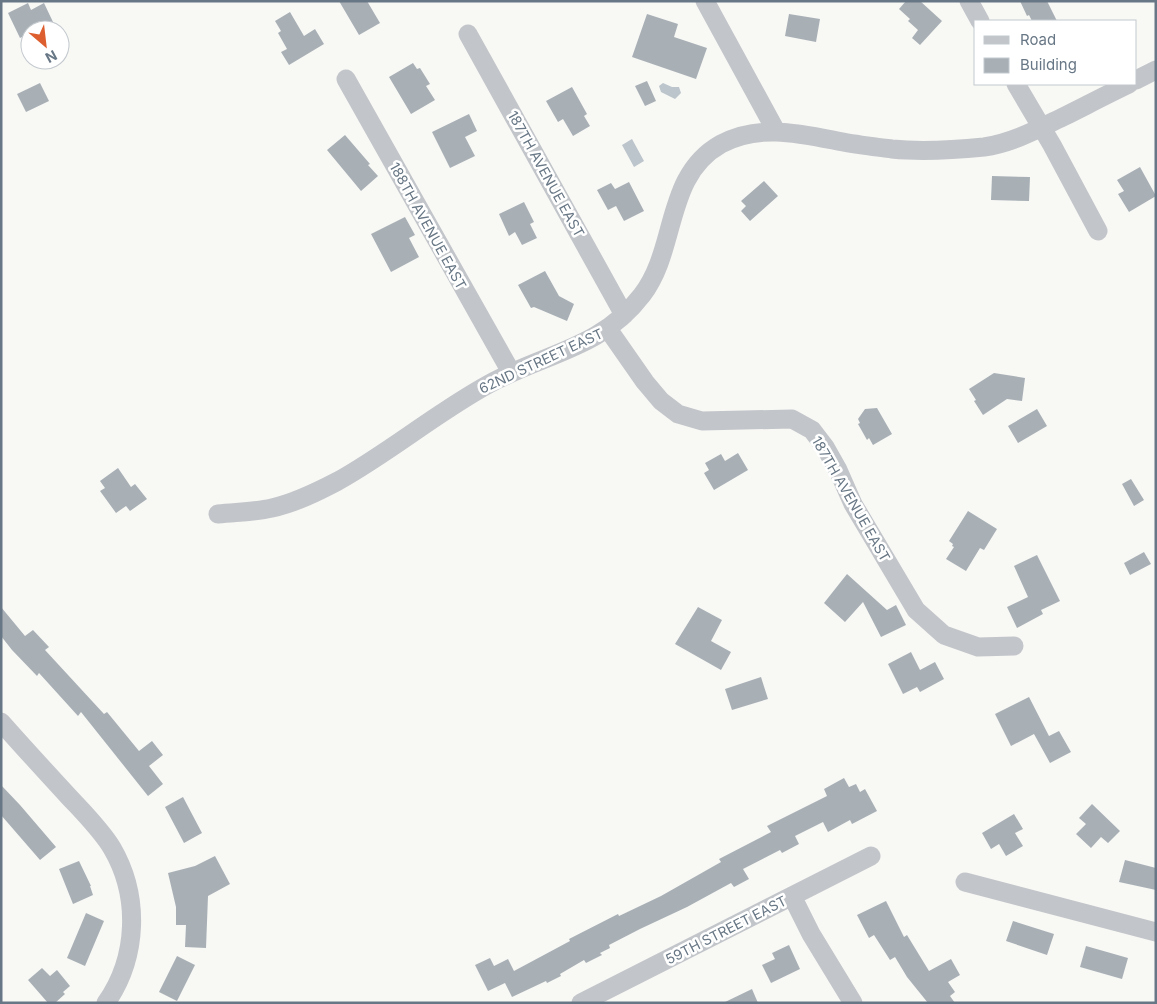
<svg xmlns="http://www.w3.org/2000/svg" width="1157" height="1004" font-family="Inter,sans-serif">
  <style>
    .water { fill: #bcc5cb }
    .building { fill: #a8b0b6 }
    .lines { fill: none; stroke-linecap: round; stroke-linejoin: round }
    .street { stroke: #c2c5c9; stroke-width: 19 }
    .labels { text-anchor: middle; stroke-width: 5; stroke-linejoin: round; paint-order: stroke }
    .street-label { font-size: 14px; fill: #687785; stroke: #fff }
  </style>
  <rect width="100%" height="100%" fill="#f8f8f5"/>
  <path class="water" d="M663 83 672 87H679L681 93 675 99 661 92 659 86Z
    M632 139 644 161 634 167 622 145Z"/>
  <path class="building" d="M339 1H367L380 23 359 35Z
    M906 1H920L942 21 920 45 912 38 918 30 908 21 910 19 899 9Z
    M1020 1H1047L1057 21H1032L1029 15 1027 16Z
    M28 3 31 10 44 3 53 22 37 30H30V33L20 38 8 13Z
    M290 12 304 36 315 29 324 44 289 65 281 52 287 49 278 33 281 31 275 21Z
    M647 14 678 24 674 37 707 48 696 79 632 57Z
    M789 14 820 19 816 42 785 36Z
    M413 63 417 69 420 68 430 84 426 86 435 100 411 114 389 77Z
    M647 81 656 101 645 106 635 86Z
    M40 83 49 101 26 112 17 94Z
    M572 87 587 114 584 116 590 126 573 136 563 119 558 122 546 101Z
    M469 114 477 131 465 137 475 156 450 168 432 132Z
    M345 135 370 164 368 165 378 176 361 191 327 150Z
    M1140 167 1156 196 1129 212 1118 194 1124 191 1117 180Z
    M992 176 1030 177 1029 201 991 200Z
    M764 181 778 196 750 221 741 211 746 206 741 201Z
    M629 182 644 211 624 221 616 206 608 210 597 190 611 183 615 189Z
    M524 202 534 222 530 224 537 238 522 245 515 232 509 236 499 214Z
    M405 217 415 235 409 238 419 257 391 272 371 234Z
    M545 271 559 296 574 304 567 321 534 307 531 308 518 285Z
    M994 373 1025 378 1022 401 1007 399 983 415 974 401 976 400 969 389Z
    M877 408 892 434 873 445 869 438 867 440 858 424 860 423 858 419 865 409Z
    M1037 409 1047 426 1018 443 1008 426Z
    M738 453 748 470 714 490 704 473 709 470 705 463 721 454 725 461Z
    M118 468 131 487 135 484 147 499 130 511 126 506 116 513 100 491 105 488 100 481Z
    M1131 479 1144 500 1134 506 1122 484Z
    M968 511 997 529 984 550 980 548 966 571 946 559 954 547 952 546 953 544 949 541Z
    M1144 552 1151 564 1130 575 1124 563Z
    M1037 555 1060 601 1041 610 1043 614 1017 628 1007 607 1028 597 1014 566Z
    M847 574 887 610 896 605 906 625 881 637 863 602 845 622 824 603Z
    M1 607 25 636 33 630 49 647 45 650 104 714 107 712 139 751 152 741 163 755 149 766 163 784 148 796 81 712 78 716 39 673 37 676 12 650 1 636Z
    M698 607 722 620 711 641 731 652 721 670 675 644Z
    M911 652 920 670 935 662 944 679 920 692 917 687 903 694 888 664Z
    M761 677 768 699 732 710 725 689Z
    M1029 697 1049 736 1059 731 1071 752 1050 763 1034 734 1011 746 995 714Z
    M844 778 849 787 856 784 860 792 865 789 877 811 852 824 850 820 828 832 823 822 795 836 799 844 782 853 780 850 743 869 749 879 734 887 731 883 687 907 640 929 609 945 610 948 600 953 602 955 586 963 584 960 560 974 561 976 547 983 546 981 512 997 505 983 488 991 475 965 490 958 494 966 508 959 514 971 570 941 569 939 618 914 619 916 661 896 721 862 719 859 771 832 767 826 827 796 824 789Z
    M1 785 20 805 56 847 40 860 1 815Z
    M183 797 202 833 184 843 165 807Z
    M1092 804 1120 831 1108 843 1101 837 1091 848 1076 834 1086 824 1079 818Z
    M1014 814 1023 829 1015 833 1023 846 1006 856 999 844 991 849 982 833Z
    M215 856 230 884 208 896 206 948 185 947 186 925H176V907L168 873 195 866Z
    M1125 860 1156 868V890L1119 882Z
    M79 861 91 886H90L93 895 73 904 59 869Z
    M886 901 904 937 907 935 929 971 951 959 960 975 948 982 955 992 950 996 955 1003H928L907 977 895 957 890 960 874 935 869 938 857 915Z
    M86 913 104 921 85 966 67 958Z
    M1013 921 1054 934 1047 955 1006 941Z
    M789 945 800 969 771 983 762 965 775 959 772 953Z
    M1086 946 1128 958 1122 979 1080 967Z
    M177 956 195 965 177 1001 159 992Z
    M42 968 50 976 57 970 70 986 63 992 65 994 55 1003H48L28 980Z
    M752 989 758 1003H723Z"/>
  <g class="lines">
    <path class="street" d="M705 1 776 131
      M969 1 980 21
      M468 34 624 315
      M346 79 511 372
      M1136 80 1156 70
      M1016 84 1052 145 1098 231
      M608 329 645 382 661 401 678 414 702 421 792 419 812 430 825 447 838 470 853 504 916 610 944 635 978 647 1014 646
      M218 514C236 512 255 512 272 508 295 503 317 492 338 481 390 452 436 413 489 384 545 353 601 349 642 295 678 248 664 176 721 144 760 123 802 134 843 142 859 145 876 147 892 149 922 152 954 150 984 147 1013 143 1040 128 1065 116 1087 105 1108 94 1129 84
      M1 722C24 748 47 773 70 798 85 814 101 830 112 848 140 896 138 957 106 1003
      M965 882 1156 932
      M792 896 811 934 853 1003
      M581 1003 871 856"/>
  </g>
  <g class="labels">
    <g class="street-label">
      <text transform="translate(546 174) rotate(61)" y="5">187TH AVENUE EAST</text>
      <text transform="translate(428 226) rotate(61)" y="5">188TH AVENUE EAST</text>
      <text transform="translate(541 361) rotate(-25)" y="5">62ND STREET EAST</text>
      <text transform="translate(851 499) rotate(60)" y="5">187TH AVENUE EAST</text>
      <text transform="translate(726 930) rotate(-27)" y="5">59TH STREET EAST</text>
    </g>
  </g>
  <rect width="1157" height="1004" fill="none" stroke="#687785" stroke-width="5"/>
  <rect x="974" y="20" width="162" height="65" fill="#ffffff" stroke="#c3c9ce"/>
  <rect x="984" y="36" width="25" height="8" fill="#c2c5c9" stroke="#c3c9ce"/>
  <text x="1020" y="45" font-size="15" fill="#687785">Road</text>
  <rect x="984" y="58" width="25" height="15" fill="#a8b0b6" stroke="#c3c9ce"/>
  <text x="1020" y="70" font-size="15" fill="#687785">Building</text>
  <g transform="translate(45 45) rotate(152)"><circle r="24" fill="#ffffff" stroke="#c3c9ce"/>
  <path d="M0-4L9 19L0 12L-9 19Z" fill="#dd5f30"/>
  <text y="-8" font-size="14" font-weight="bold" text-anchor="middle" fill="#687785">N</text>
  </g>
</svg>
